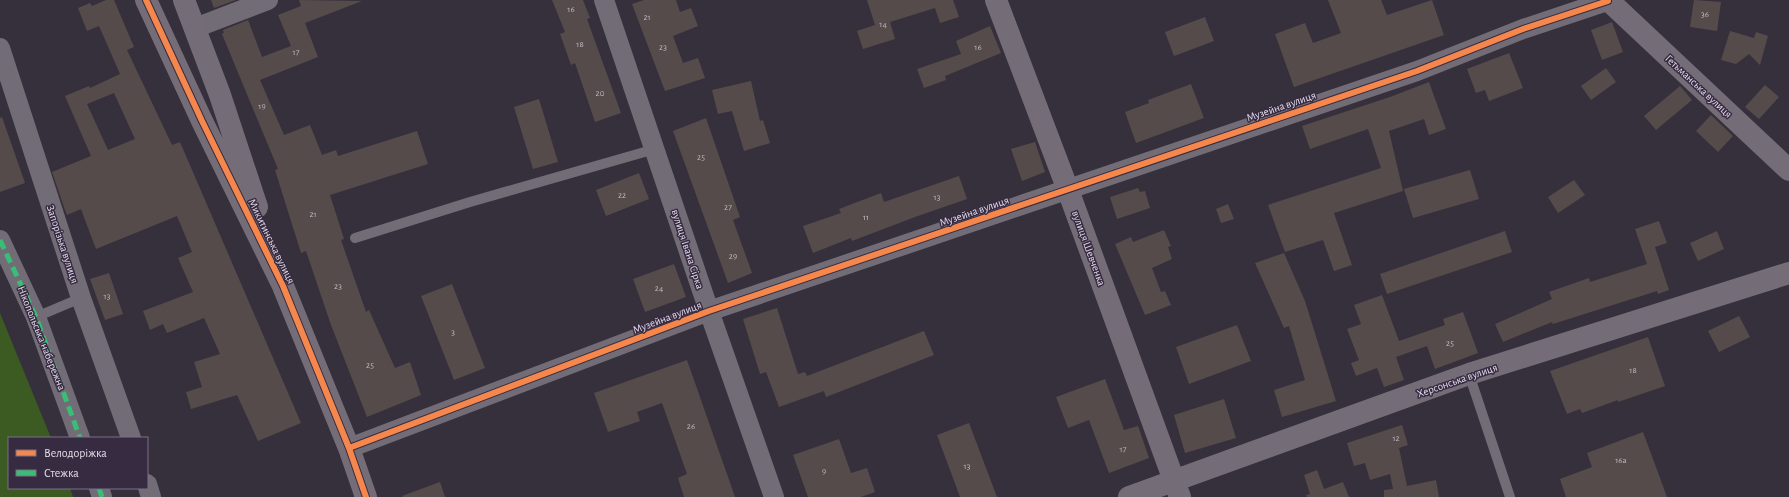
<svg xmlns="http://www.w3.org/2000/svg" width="1789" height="497" font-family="'Alegreya Sans',sans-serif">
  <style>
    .green { fill: #3b5b23 }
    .building { fill: #554b4a; fill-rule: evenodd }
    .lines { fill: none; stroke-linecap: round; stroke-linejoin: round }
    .lane { stroke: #726c76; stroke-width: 10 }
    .street { stroke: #726c76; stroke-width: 20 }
    .secondary { stroke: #746c76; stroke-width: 22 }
    .quiet { stroke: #3abd76; stroke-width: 5; stroke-dasharray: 10 5; stroke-linecap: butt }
    .cycleway-casing { stroke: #372b41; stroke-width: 8 }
    .cycleway { stroke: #f5874c; stroke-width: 6 }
    .labels { text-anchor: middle; stroke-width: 3; stroke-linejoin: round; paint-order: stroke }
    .number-label { font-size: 9px; fill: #bfb7c1 }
    .street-label { font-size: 11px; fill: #e2dbe9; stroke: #372b41 }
  </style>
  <rect width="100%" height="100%" fill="#36303c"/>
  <path class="green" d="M0 313 51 438H9V488H70L73 497H0Z"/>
  <path class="building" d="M106 0H114L134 47 127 50 172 145 180 142 301 423 258 441 237 395 191 409 186 392 202 387 194 362 220 354 204 318 167 333 163 324 150 330 143 311 193 292 178 258 192 252 177 216 96 249 81 209 67 215 65 210 52 172 91 156 65 96 89 86 90 88 120 74 99 26 87 31 78 8 90 3 92 6ZM114 93 135 139 108 150 87 104Z
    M211 0H236L214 8Z
    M299 0 362 1 305 23 318 57 260 80 284 135 310 125 322 155 336 150 338 156 417 131 428 164 330 195 344 239 341 240 366 312 369 310 395 368 410 362 421 395 367 417 331 325 306 251 301 253 275 170 278 169 222 34 224 33 223 30 248 20 262 57 291 46 278 15 301 6Z
    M552 0H583L590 18 587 19 621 113 595 122 575 63 571 65 560 34 565 32Z
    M644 0H676L680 12 691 8 698 26 673 36 683 63 698 58 705 78 665 91 632 4Z
    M867 0H953L959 17 940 23 935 8 890 22 895 39 863 49 857 31 875 25Z
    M1328 0H1381L1387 15 1432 0 1444 35 1294 87 1275 34 1305 23 1313 43 1341 33Z
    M1694 0 1721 2 1717 31 1690 27Z
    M1205 17 1214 41 1174 56 1165 32Z
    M1612 22 1623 52 1602 60 1591 30Z
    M990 26 1001 53 945 76 946 80 924 88 917 69 961 54 956 41Z
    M1730 31 1754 38 1756 32 1768 36 1760 65 1749 54 1736 64 1721 60Z
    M1509 53 1523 88 1489 101 1485 90 1476 93 1467 69Z
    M1606 68 1616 82 1591 100 1581 86Z
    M751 81 760 121 763 120 770 143 744 151 732 111 718 114 712 90Z
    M1429 82 1446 129 1429 135 1424 119 1389 131 1403 191 1334 213 1352 265 1334 271 1323 240 1285 252 1268 205 1381 168 1368 129 1310 149 1302 126 1390 97Z
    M1191 84 1204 118 1136 143 1125 112 1149 103 1148 100Z
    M1765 85 1779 97 1759 119 1745 107Z
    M1680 86 1692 100 1656 130 1644 116Z
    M539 99 558 162 533 169 514 107Z
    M1711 115 1733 136 1718 152 1696 131Z
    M2 117 25 183 0 192V118Z
    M706 118 740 217 733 220 752 273 728 283 673 131Z
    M1035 142 1045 172 1022 181 1011 149Z
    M1470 170 1479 199 1413 218 1404 189Z
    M639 173 649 199 606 216 596 190Z
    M959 176 967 199 915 217 852 241 851 238 813 253 803 226 841 213 839 209 881 193 884 202Z
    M1574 180 1585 195 1558 213 1548 197Z
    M1138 188 1140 192 1145 191 1150 208 1117 219 1110 197Z
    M1228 204 1234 219 1221 223 1216 209Z
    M1659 221 1667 243 1655 247 1669 290 1658 294 1657 291 1553 324 1552 322 1503 342 1495 324 1552 299 1549 292 1589 278 1590 282 1647 264 1635 229Z
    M1164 230 1171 246 1168 247 1172 259 1152 268 1161 292 1165 291 1171 305 1145 315 1115 244 1131 237 1133 242Z
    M1505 231 1512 252 1387 294 1380 274Z
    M1717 231 1724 249 1698 261 1690 243Z
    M1284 253 1305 301 1336 401 1282 417 1274 390 1305 380 1289 326 1284 328 1255 263Z
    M674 264 686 297 645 312 633 279Z
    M109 273 123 314 105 320 90 279Z
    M452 284 485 368 454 380 421 296Z
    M1382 295 1399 341 1445 325 1443 319 1463 312 1478 353 1435 369 1427 346 1396 357 1404 380 1384 387 1377 368 1356 376 1351 363 1359 360 1347 329 1361 324 1354 305Z
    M777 308 798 374 805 372 807 376 924 331 934 355 826 397 824 391 779 407 766 372 760 374 743 319Z
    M1739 316 1750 337 1719 352 1708 331Z
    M1237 325 1251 361 1189 384 1176 347Z
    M1648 337 1665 386 1618 402V400L1582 413 1580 409 1567 414 1550 371Z
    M687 360 735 497H684L678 478 687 474 662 403 637 412 640 421 608 432 594 393Z
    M1105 379 1124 430 1138 426 1149 458 1109 473 1089 420 1068 428 1056 397Z
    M1224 399 1236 438 1185 453 1174 415Z
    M969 423 997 497H960L937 435Z
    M1402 425 1408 445 1399 448 1407 486 1436 480 1439 497H1384V490L1393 489 1390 474 1370 480 1365 463 1354 466 1347 443Z
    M1643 432 1667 497H1566L1560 479 1592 467 1587 453Z
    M839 439 851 473 867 468 875 492 861 497H808L793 455Z
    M1317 470 1324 489 1343 482 1349 497H1307L1306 495 1310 494 1304 475Z
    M440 482 445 497H403L402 496Z"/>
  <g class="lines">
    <path class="lane" d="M355 238 470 202 655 149
      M36 317 81 298
      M1469 374 1510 497"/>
    <path class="street" d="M604 0 709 311 774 497
      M195 28 268 0
      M0 48 81 298 131 438
      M0 240 36 317 80 438
      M349 448 709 311 1417 71 1523 29 1610 0
      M147 484 151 497
      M99 488 102 497"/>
    <path class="secondary" d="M146 0 202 121 283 286 349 448 366 497
      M184 0 220 95 257 207
      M996 0 1068 190 1180 497
      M1608 0 1789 170
      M1129 497 1469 374 1789 273"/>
    <path class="quiet" d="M0 240 36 317 80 438
      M99 488 102 497"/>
    <g class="cycleway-casing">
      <path id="cycleway" d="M146 0 202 121 283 286 349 448 366 497
        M349 448 709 311 1417 71 1523 29 1608 1"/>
    </g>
    <use href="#cycleway" class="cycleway"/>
  </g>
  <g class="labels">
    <g class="number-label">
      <text x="571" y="12">16</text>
      <text x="1705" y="17">36</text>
      <text x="647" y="20">21</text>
      <text x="883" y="27">14</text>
      <text x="580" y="47">18</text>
      <text x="663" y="50">23</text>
      <text x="978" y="50">16</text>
      <text x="296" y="55">17</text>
      <text x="600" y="96">20</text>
      <text x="262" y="109">19</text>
      <text x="701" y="160">25</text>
      <text x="622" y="198">22</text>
      <text x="937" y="200">13</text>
      <text x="728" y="210">27</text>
      <text x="313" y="217">21</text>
      <text x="866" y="220">11</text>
      <text x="733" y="259">29</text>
      <text x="338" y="289">23</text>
      <text x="659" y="291">24</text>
      <text x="107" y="299">13</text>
      <text x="453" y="335">3</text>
      <text x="1450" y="346">25</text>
      <text x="370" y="368">25</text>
      <text x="1633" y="373">18</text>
      <text x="691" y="429">26</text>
      <text x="1396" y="441">12</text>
      <text x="1123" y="452">17</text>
      <text x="1621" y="463">16а</text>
      <text x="967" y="469">13</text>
      <text x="824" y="474">9</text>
    </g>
    <g class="street-label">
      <text transform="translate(1699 86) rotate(43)" y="4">Гетьманська вулиця</text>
      <text transform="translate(1281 106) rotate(-19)" y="4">Музейна вулиця</text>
      <text transform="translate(974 211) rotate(-19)" y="4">Музейна вулиця</text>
      <text transform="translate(272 241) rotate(64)" y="4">Микитинська вулиця</text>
      <text transform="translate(63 244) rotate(72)" y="4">Запорізька вулиця</text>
      <text transform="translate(1089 248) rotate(70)" y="4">вулиця Шевченка</text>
      <text transform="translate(688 249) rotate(72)" y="4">вулиця Івана Сірка</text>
      <text transform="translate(667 317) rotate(-21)" y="4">Музейна вулиця</text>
      <text transform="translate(42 338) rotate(68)" y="4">Нікопольська набережна</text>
      <text transform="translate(1457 380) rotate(-19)" y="4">Херсонська вулиця</text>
    </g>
  </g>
  <rect x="8" y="437" width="140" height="52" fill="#372b41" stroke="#7b7184"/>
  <rect x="16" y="450" width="20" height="6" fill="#f5874c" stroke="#7b7184"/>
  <text x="44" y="457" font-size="12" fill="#e2dbe9">Велодоріжка</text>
  <rect x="16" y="470" width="20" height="6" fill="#3abd76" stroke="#7b7184"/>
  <text x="44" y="477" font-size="12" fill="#e2dbe9">Стежка</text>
</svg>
